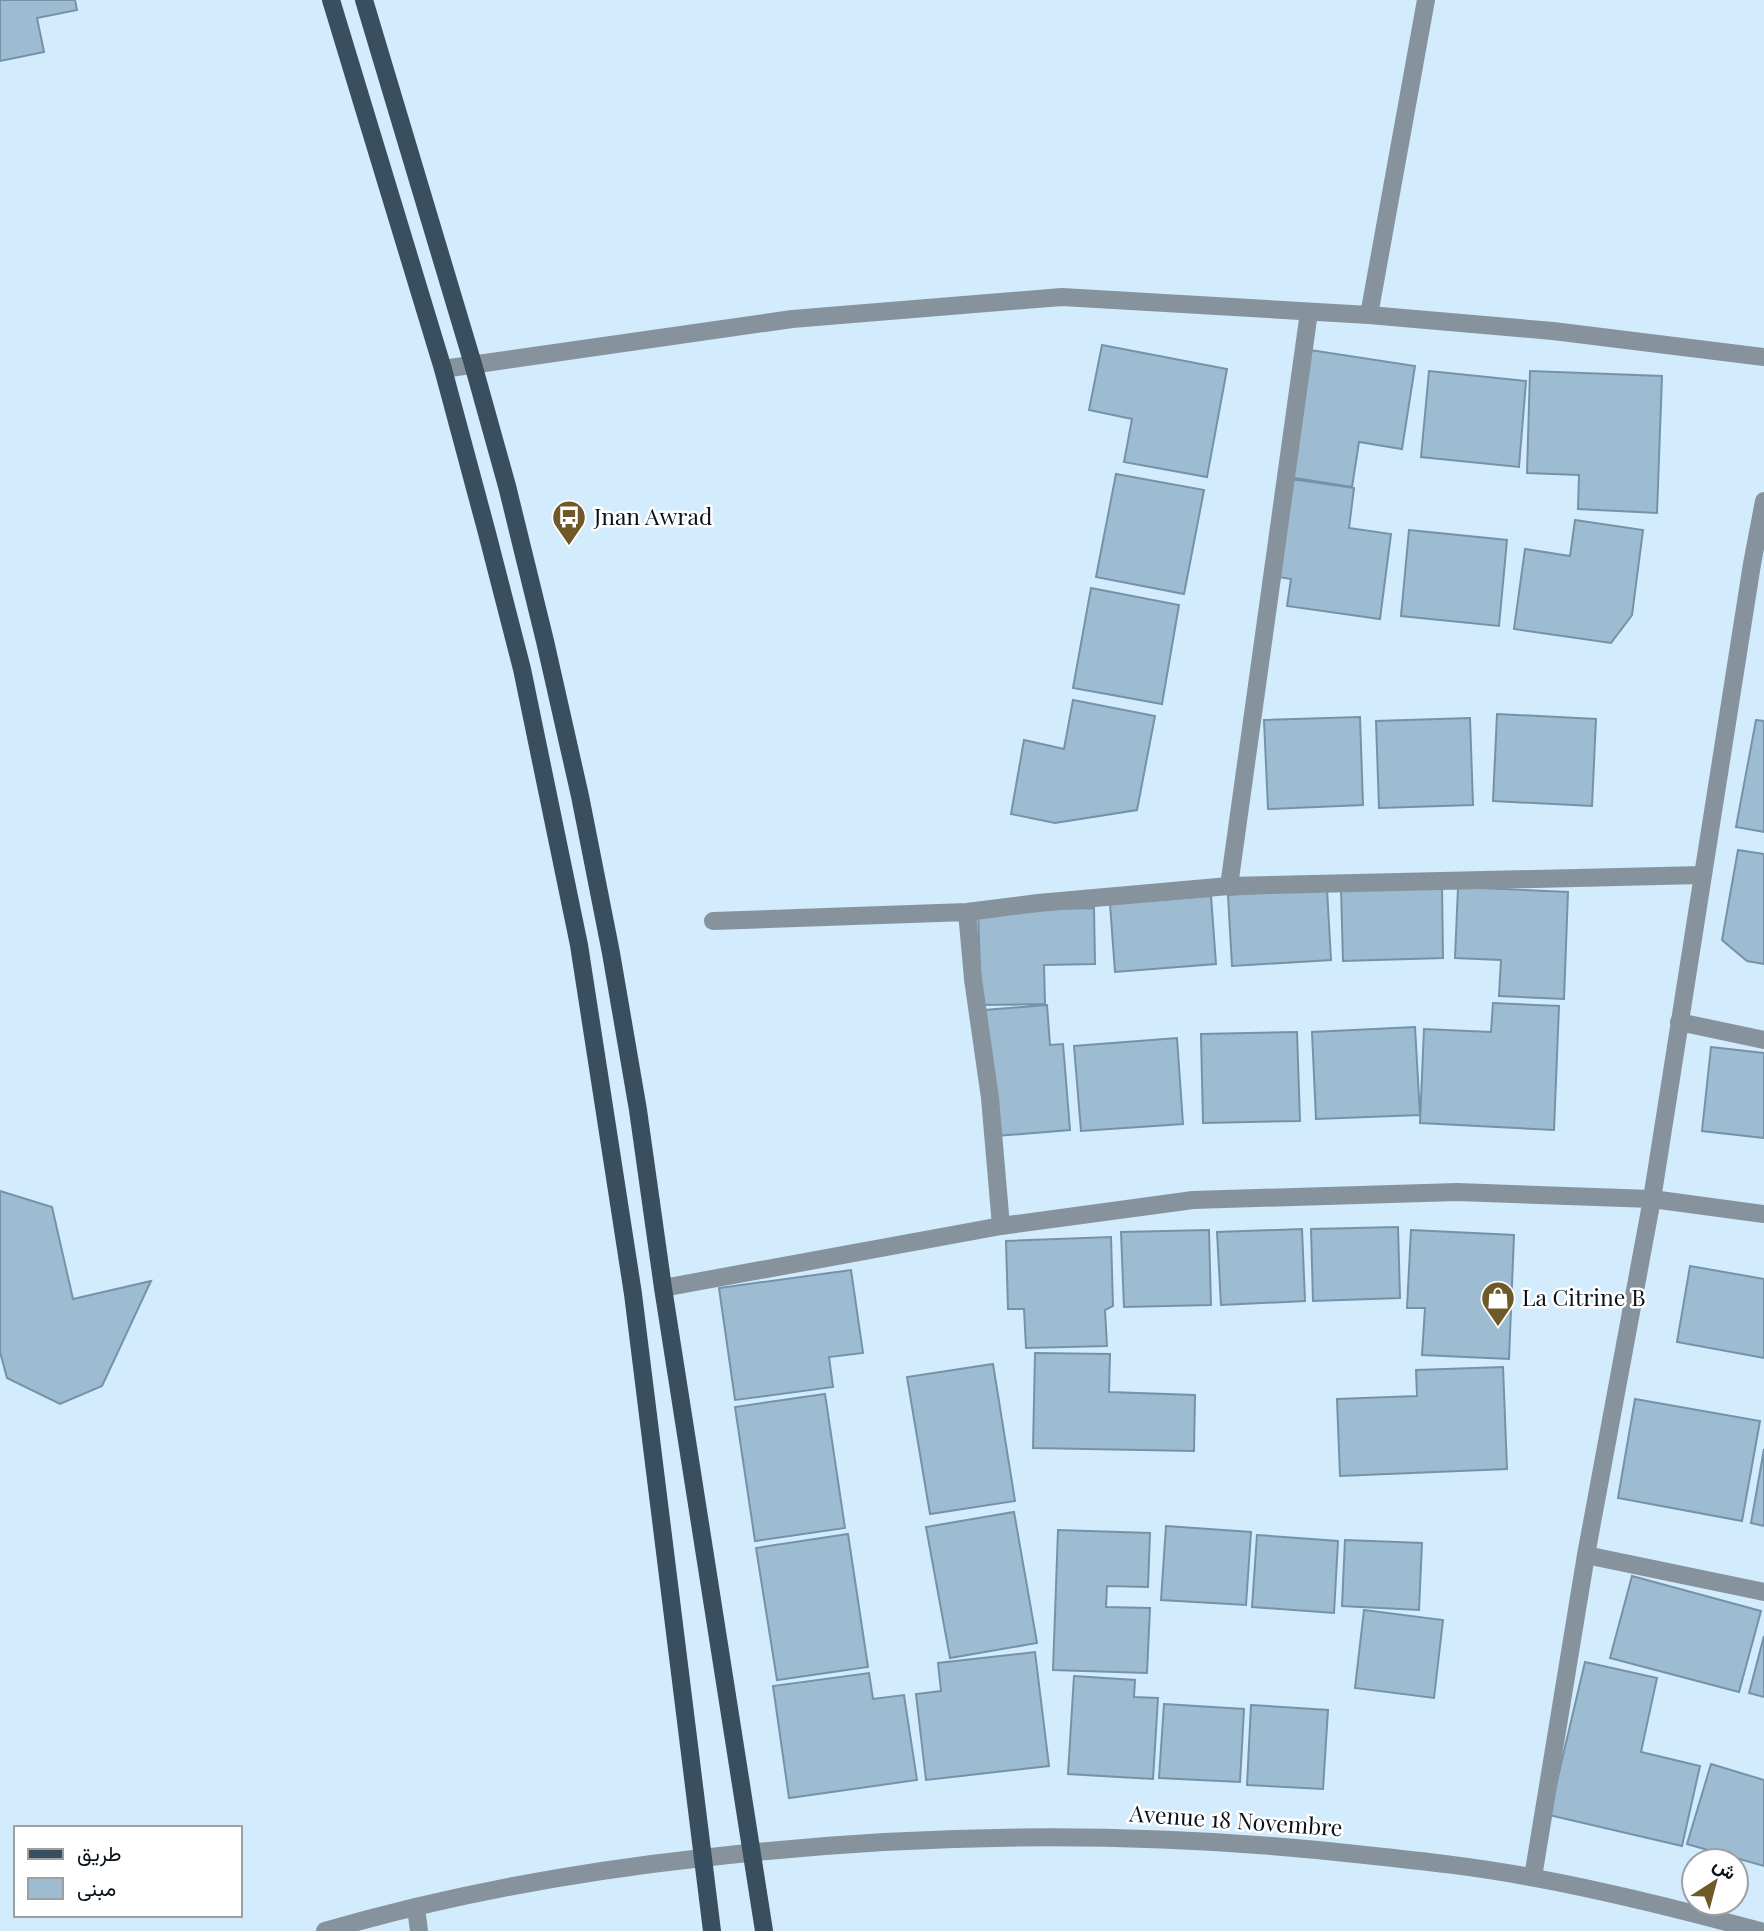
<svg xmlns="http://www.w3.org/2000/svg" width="1764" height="1931" font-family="'Playfair Display',Vazirmatn,serif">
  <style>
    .building { fill: #9dbbd1; stroke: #7592a8; stroke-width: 2 }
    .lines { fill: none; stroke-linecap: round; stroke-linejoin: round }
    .pedestrian { stroke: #86939d; stroke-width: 18 }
    .minor { stroke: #86939d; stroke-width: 18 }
    .tertiary { stroke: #86939d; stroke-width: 18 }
    .primary { stroke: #394f60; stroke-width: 18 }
    .labels { text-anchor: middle; stroke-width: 5; stroke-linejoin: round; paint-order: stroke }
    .poi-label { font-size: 23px; fill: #07121a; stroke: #fff; text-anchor: start }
    .street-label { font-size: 23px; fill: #07121a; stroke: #fff }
  </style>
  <rect width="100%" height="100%" fill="#d2ebfd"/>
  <path class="building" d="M0 0H75L77 10 37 18 44 52 0 61Z
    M1102 345 1227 369 1207 477 1124 462 1132 419 1089 410Z
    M1310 350 1415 366 1402 449 1359 442 1352 487 1289 477Z
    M1429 371 1526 381 1519 467 1421 457Z
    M1530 371 1662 376 1657 513 1578 509 1579 475 1527 473Z
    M1116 474 1204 490 1184 594 1096 577Z
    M1291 479 1354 488 1349 528 1391 534 1380 619 1287 606 1291 579 1278 577Z
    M1575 520 1643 530 1632 615 1611 643 1514 629 1525 549 1570 556Z
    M1409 530 1507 540 1499 626 1401 616Z
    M1091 588 1179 605 1162 704 1073 688Z
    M1073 700 1155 716 1137 810 1055 823 1011 814 1024 740 1064 749Z
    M1497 714 1596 719 1592 806 1493 801Z
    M1360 717 1363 805 1268 809 1264 720Z
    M1470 718 1473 805 1379 808 1376 721Z
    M1756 720 1764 721V832L1736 827Z
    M1738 850 1764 854V964L1747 961 1722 940Z
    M1442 886 1443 958 1343 961 1341 888Z
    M1458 887 1568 892 1564 999 1499 996 1501 960 1455 958Z
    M1327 889 1331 960 1232 966 1228 895Z
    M1211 896 1216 964 1115 972 1110 904Z
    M1094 908 1095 964 1044 965 1045 1004 981 1005 978 911Z
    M1493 1003 1559 1006 1554 1130 1420 1123 1424 1029 1491 1032Z
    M1047 1005 1050 1045 1063 1044 1070 1130 996 1136 985 1010Z
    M1415 1027 1420 1115 1316 1119 1312 1032Z
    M1297 1032 1300 1121 1203 1123 1201 1034Z
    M1177 1038 1183 1124 1081 1131 1074 1046Z
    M1711 1047 1764 1053V1138L1702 1131Z
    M0 1191 52 1207 73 1299 151 1281 102 1386 60 1404 7 1378 0 1352Z
    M1398 1227 1400 1298 1313 1301 1311 1229Z
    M1302 1229 1305 1301 1221 1305 1217 1232Z
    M1209 1230 1211 1305 1124 1307 1121 1232Z
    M1411 1230 1514 1235 1509 1359 1422 1355 1425 1308H1407Z
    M1111 1237 1113 1306 1105 1310 1107 1346 1026 1348 1024 1309H1008L1006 1241Z
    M1690 1266 1764 1279V1358L1677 1342Z
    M851 1270 863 1353 829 1357 833 1387 735 1400 719 1288Z
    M1035 1353 1110 1354 1109 1392 1195 1395 1194 1451 1033 1448Z
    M993 1364 1015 1501 930 1514 907 1377Z
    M1503 1367 1507 1469 1340 1476 1337 1399 1417 1396 1416 1370Z
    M825 1394 845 1528 755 1541 735 1407Z
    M1635 1399 1760 1421 1742 1521 1618 1498Z
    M1764 1449V1526L1751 1523Z
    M1014 1512 1037 1643 950 1658 926 1527Z
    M1166 1526 1251 1532 1246 1605 1161 1600Z
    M1058 1530 1150 1533 1148 1587 1107 1586 1106 1607 1150 1608 1147 1673 1053 1670Z
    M848 1534 868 1667 777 1680 756 1548Z
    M1257 1535 1338 1541 1334 1613 1252 1607Z
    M1345 1540 1422 1543 1419 1610 1342 1606Z
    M1632 1576 1761 1611 1739 1692 1610 1658Z
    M1364 1610 1443 1620 1434 1698 1355 1688Z
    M1764 1636V1697L1749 1693Z
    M1035 1652 1049 1766 926 1780 916 1694 941 1691 938 1663Z
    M1585 1662 1657 1678 1641 1752 1700 1766 1682 1846 1549 1815Z
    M869 1673 873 1699 904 1695 917 1780 789 1798 773 1686Z
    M1074 1676 1135 1680 1134 1697 1158 1698 1153 1779 1068 1774Z
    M1164 1704 1244 1709 1240 1782 1159 1778Z
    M1251 1705 1328 1710 1323 1789 1247 1785Z
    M1711 1764 1764 1780V1866L1687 1844Z"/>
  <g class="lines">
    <path class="pedestrian" d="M1586 1555 1764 1592"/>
    <path class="minor" d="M1369 315 1426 0
      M443 369 792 319 1062 297 1369 315 1553 331 1764 357
      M1229 886 1309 312
      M967 912 973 979 990 1098 1001 1226
      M713 921 967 912 1038 903 1229 886 1702 875
      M1679 1022 1764 1040
      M663 1288 1001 1226 1193 1200 1457 1192 1652 1199 1764 1214
      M416 1908 419 1931
      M325 1931C448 1895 575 1872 702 1858"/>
    <path class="tertiary" d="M702 1858C923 1832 1145 1830 1365 1855 1422 1861 1479 1867 1535 1878 1611 1892 1686 1911 1760 1931
      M1533 1877 1586 1555 1652 1199 1752 564 1764 501"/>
    <path class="primary" d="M331 0 443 369 487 533 522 669 579 945 633 1294 712 1931
      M364 0 473 364 507 486 545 641 580 796 611 953 638 1110 663 1288 764 1931"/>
  </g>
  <defs>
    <g id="bus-pin" transform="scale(1.75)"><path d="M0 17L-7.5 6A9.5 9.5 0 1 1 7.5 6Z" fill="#705929" stroke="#fff"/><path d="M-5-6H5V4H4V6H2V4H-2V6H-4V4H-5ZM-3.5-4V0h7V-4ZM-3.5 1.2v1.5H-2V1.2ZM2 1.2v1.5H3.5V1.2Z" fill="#fff"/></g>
    <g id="shop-pin" transform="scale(1.75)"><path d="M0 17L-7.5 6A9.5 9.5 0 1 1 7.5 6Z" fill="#705929" stroke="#fff"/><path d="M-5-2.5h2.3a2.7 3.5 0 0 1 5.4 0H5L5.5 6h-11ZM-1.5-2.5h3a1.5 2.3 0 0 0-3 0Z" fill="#fff"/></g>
  </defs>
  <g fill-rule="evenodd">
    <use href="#bus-pin" x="569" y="517"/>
    <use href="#shop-pin" x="1498" y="1298"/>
  </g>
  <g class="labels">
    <g class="poi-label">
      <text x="594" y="525">Jnan Awrad</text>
      <text x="1522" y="1306">La Citrine B</text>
    </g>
    <g class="street-label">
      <text transform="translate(1236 1821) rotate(4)" y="8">Avenue 18 Novembre</text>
    </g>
  </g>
  <rect x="14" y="1826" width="228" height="91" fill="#ffffff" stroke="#9ca0a3" stroke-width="2"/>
  <rect x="28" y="1849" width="35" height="10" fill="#394f60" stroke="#9ca0a3" stroke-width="2"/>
  <text x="77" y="1861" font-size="21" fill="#07121a">طريق</text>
  <rect x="28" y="1878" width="35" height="21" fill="#9dbbd1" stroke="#9ca0a3" stroke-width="2"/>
  <text x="77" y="1896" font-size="21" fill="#07121a">مبنى</text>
  <g transform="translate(1715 1882) rotate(36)"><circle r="33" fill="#ffffff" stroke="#9ca0a3" stroke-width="2"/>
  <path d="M0-5L12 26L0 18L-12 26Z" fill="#705929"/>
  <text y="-10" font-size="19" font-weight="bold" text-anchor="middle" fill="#07121a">ش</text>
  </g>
</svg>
